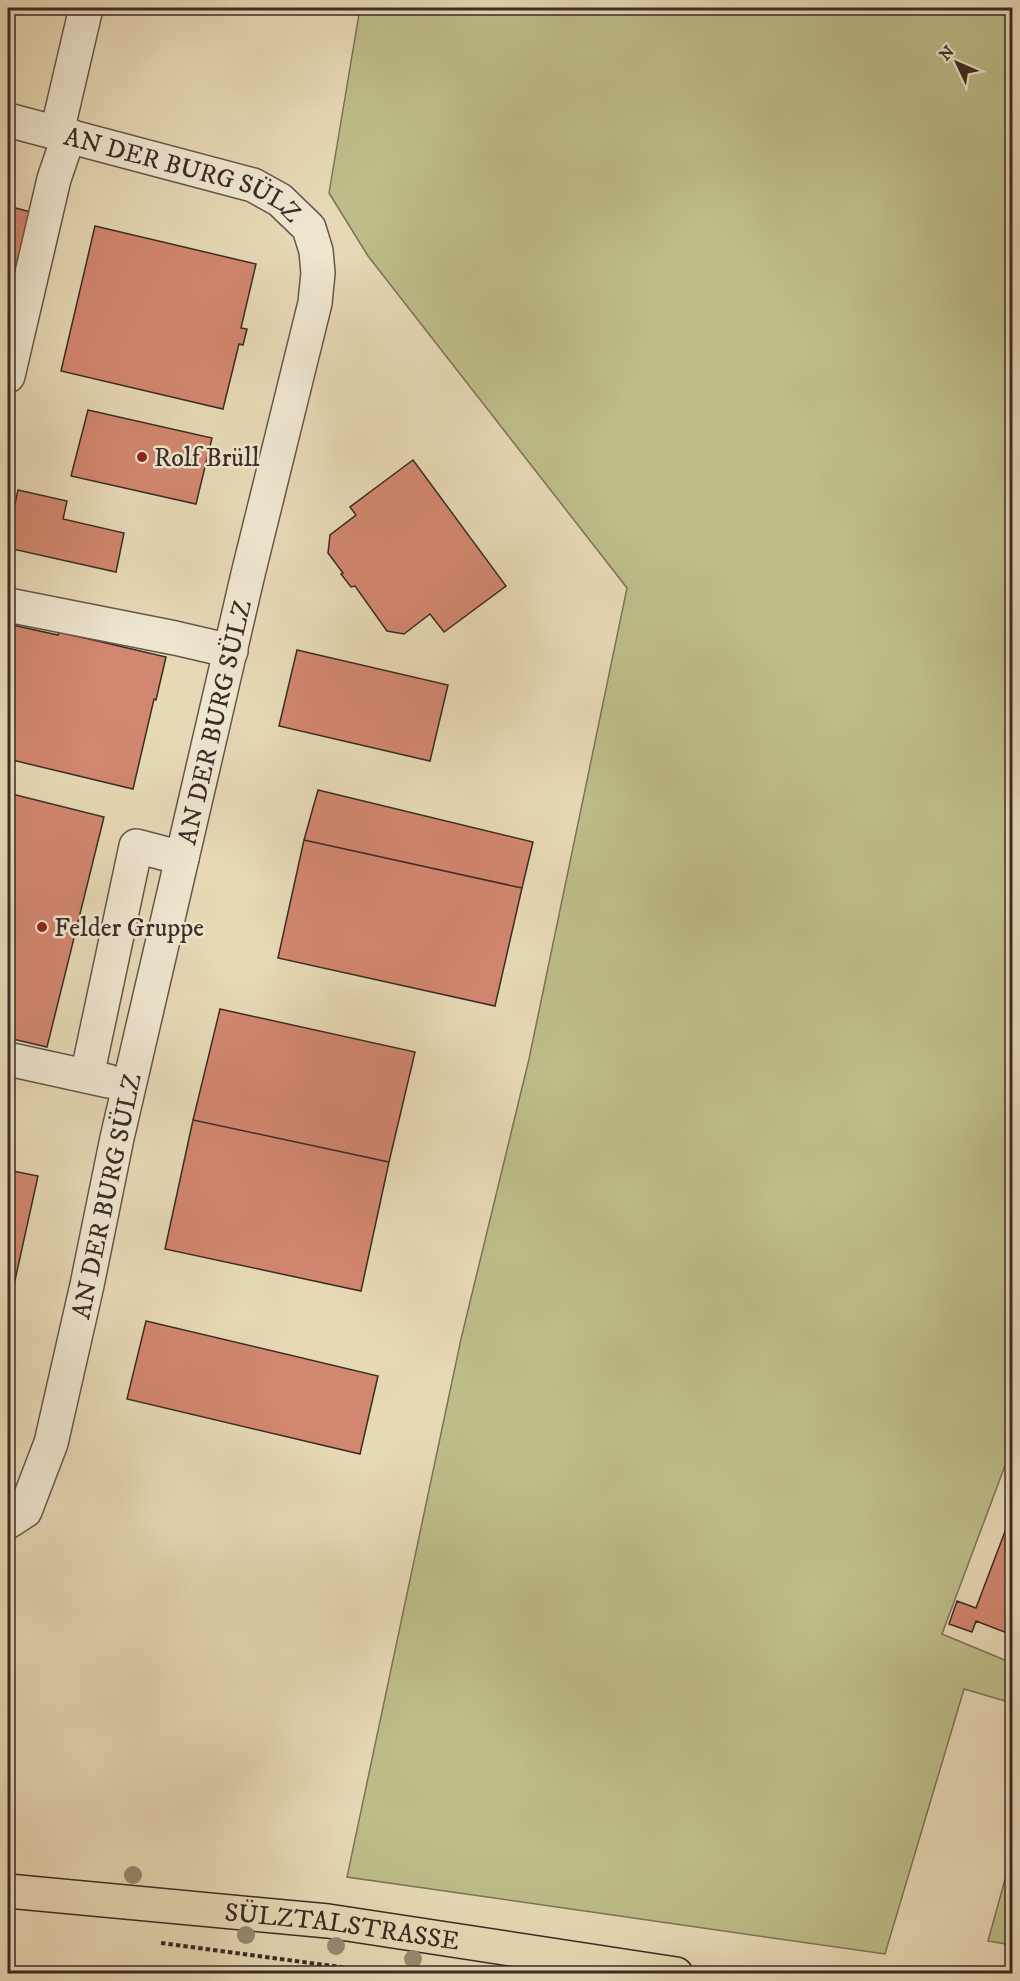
<svg xmlns="http://www.w3.org/2000/svg" width="1020" height="1981" font-family="'IM FELL DW Pica',serif">
  <style>
    .green { fill: #bdbd89; stroke: #7c7458; stroke-width: 1.5 }
    .building { fill: #d28770; stroke: #3b2c26; stroke-width: 1.5 }
    .lines { fill: none; stroke-linecap: round; stroke-linejoin: round }
    .minor-casing { stroke: #66574a; stroke-width: 36 }
    .major-casing { stroke: #3b2c26; stroke-width: 36 }
    .path { stroke: #3b2c26; stroke-width: 4; stroke-dasharray: 4.5 3; stroke-linecap: butt }
    .minor { stroke: #efe6d0; stroke-width: 33 }
    .major { stroke: #e7d9b6; stroke-width: 33 }
    .tree { fill: #978a72 }
    .poi-dot { fill: #8f2418; stroke: #efe6d0; stroke-width: 2 }
    .labels { text-anchor: middle; stroke-width: 5; stroke-linejoin: round; paint-order: stroke }
    .street-label { font-size: 26px; fill: #3b2c26; stroke: #efe6d0 }
    .poi-label { font-size: 26px; fill: #3b2c26; stroke: #efe6d0; text-anchor: start }
  </style>
  <rect width="100%" height="100%" fill="#e7d9b6"/>
  <filter id="stains"><feTurbulence type="fractalNoise" baseFrequency=".00333" numOctaves="4"/><feColorMatrix values="0 0 0 0 .2 0 0 0 0 .09 0 0 0 0 .02 0 0 0 .5 -.17"/></filter>
  <radialGradient id="worn" r=".72"><stop offset=".6" stop-color="#630" stop-opacity="0"/><stop offset="1" stop-color="#630" stop-opacity=".3"/></radialGradient>
  <path class="green" d="M360 8H1012V1447L942 1634 1012 1663V1703L964 1689 885 1954 347 1877 461 1339 529 1059 627 588 368 256 329 193Z
    M1012 1854V1945L988 1941Z"/>
  <path class="building" d="M8 8H13L8 30Z
    M8 206 31 212 8 312Z
    M95 226 256 264 241 328 247 329 243 345 239 344 223 409 61 371Z
    M88 410 212 438 196 504 71 476Z
    M413 460 506 586 444 632 430 614 404 634 387 631 355 586 351 587 341 574 343 573 328 553 330 535 356 515 350 507Z
    M18 490 67 501 63 519 124 533 116 572 8 548V536Z
    M8 624 58 635 59 632 166 657 156 700 154 699 133 789 8 759Z
    M297 650 448 685 430 761 279 726Z
    M318 790 533 842 522 888 304 840Z
    M8 793 104 817 47 1047 8 1038Z
    M304 840 522 888 495 1006 278 958Z
    M220 1009 415 1052 389 1162 193 1120Z
    M193 1120 389 1162 361 1291 165 1249Z
    M8 1170 38 1176 8 1312Z
    M146 1321 378 1376 360 1454 127 1399Z
    M1012 1513V1635L976 1621 972 1632 949 1624 957 1601 976 1608Z"/>
  <g class="lines">
    <g class="minor-casing">
      <g id="minor">
        <path id="s1" d="M8 120 253 185 280 200 309 228 316 251 318 273 315 303 248 574 117 1138 87 1285 51 1443 25 1511 8 1522"/>
        <path d="M57 132 86 8"/>
        <path d="M8 376 54 179 69 135"/>
        <path d="M8 605 175 638 231 651"/>
        <path d="M8 1059 108 1081"/>
        <path d="M87 1076 136 846 182 858"/>
      </g>
    </g>
    <g class="major-casing">
      <g id="major">
        <path id="s2" d="M8 1891 328 1921 676 1974"/>
      </g>
    </g>
    <path class="path" d="M161 1943 393 1974"/>
    <use href="#minor" class="minor"/>
    <use href="#major" class="major"/>
  </g>
  <g class="tree">
    <circle cx="133" cy="1875" r="9"/>
    <circle cx="246" cy="1935" r="9"/>
    <circle cx="336" cy="1946" r="9"/>
    <circle cx="413" cy="1959" r="9"/>
  </g>
  <g class="poi-dot">
    <circle cx="142" cy="457" r="6"/>
    <circle cx="42" cy="927" r="6"/>
  </g>
  <g class="labels">
    <g class="street-label">
      <text dy="9" stroke="none"><textPath href="#s1" startOffset="184">AN DER BURG SÜLZ</textPath></text>
      <text transform="translate(214 722) rotate(-77)" y="9">AN DER BURG SÜLZ</text>
      <text transform="translate(106 1196) rotate(-78)" y="9">AN DER BURG SÜLZ</text>
      <text dy="9" stroke="none"><textPath href="#s2" startOffset="336">SÜLZTALSTRASSE</textPath></text>
    </g>
    <g class="poi-label">
      <text x="154" y="466">Rolf Brüll</text>
      <text x="54" y="936">Felder Gruppe</text>
    </g>
  </g>
  <rect width="1020" height="1981" fill="none" stroke="#e7d9b6" stroke-width="30"/>
  <rect x="9" y="9" width="1002" height="1963" fill="none" stroke="#3b2c26" stroke-width="3"/>
  <rect x="15" y="15" width="990" height="1951" fill="none" stroke="#3b2c26" stroke-width="1.5"/>
  <g transform="translate(957 63) rotate(314)" stroke="#efe6d0" stroke-width="4.5" paint-order="stroke">
  <path d="M0-4.5L10 22L0 15L-10 22Z" fill="#3b2c26"/>
  <text y="-9" font-size="16" font-weight="bold" text-anchor="middle" fill="#3b2c26">N</text>
  </g>
  <rect width="100%" height="100%" filter="url(#stains)"/>
  <rect width="100%" height="100%" fill="url(#worn)"/>
</svg>
